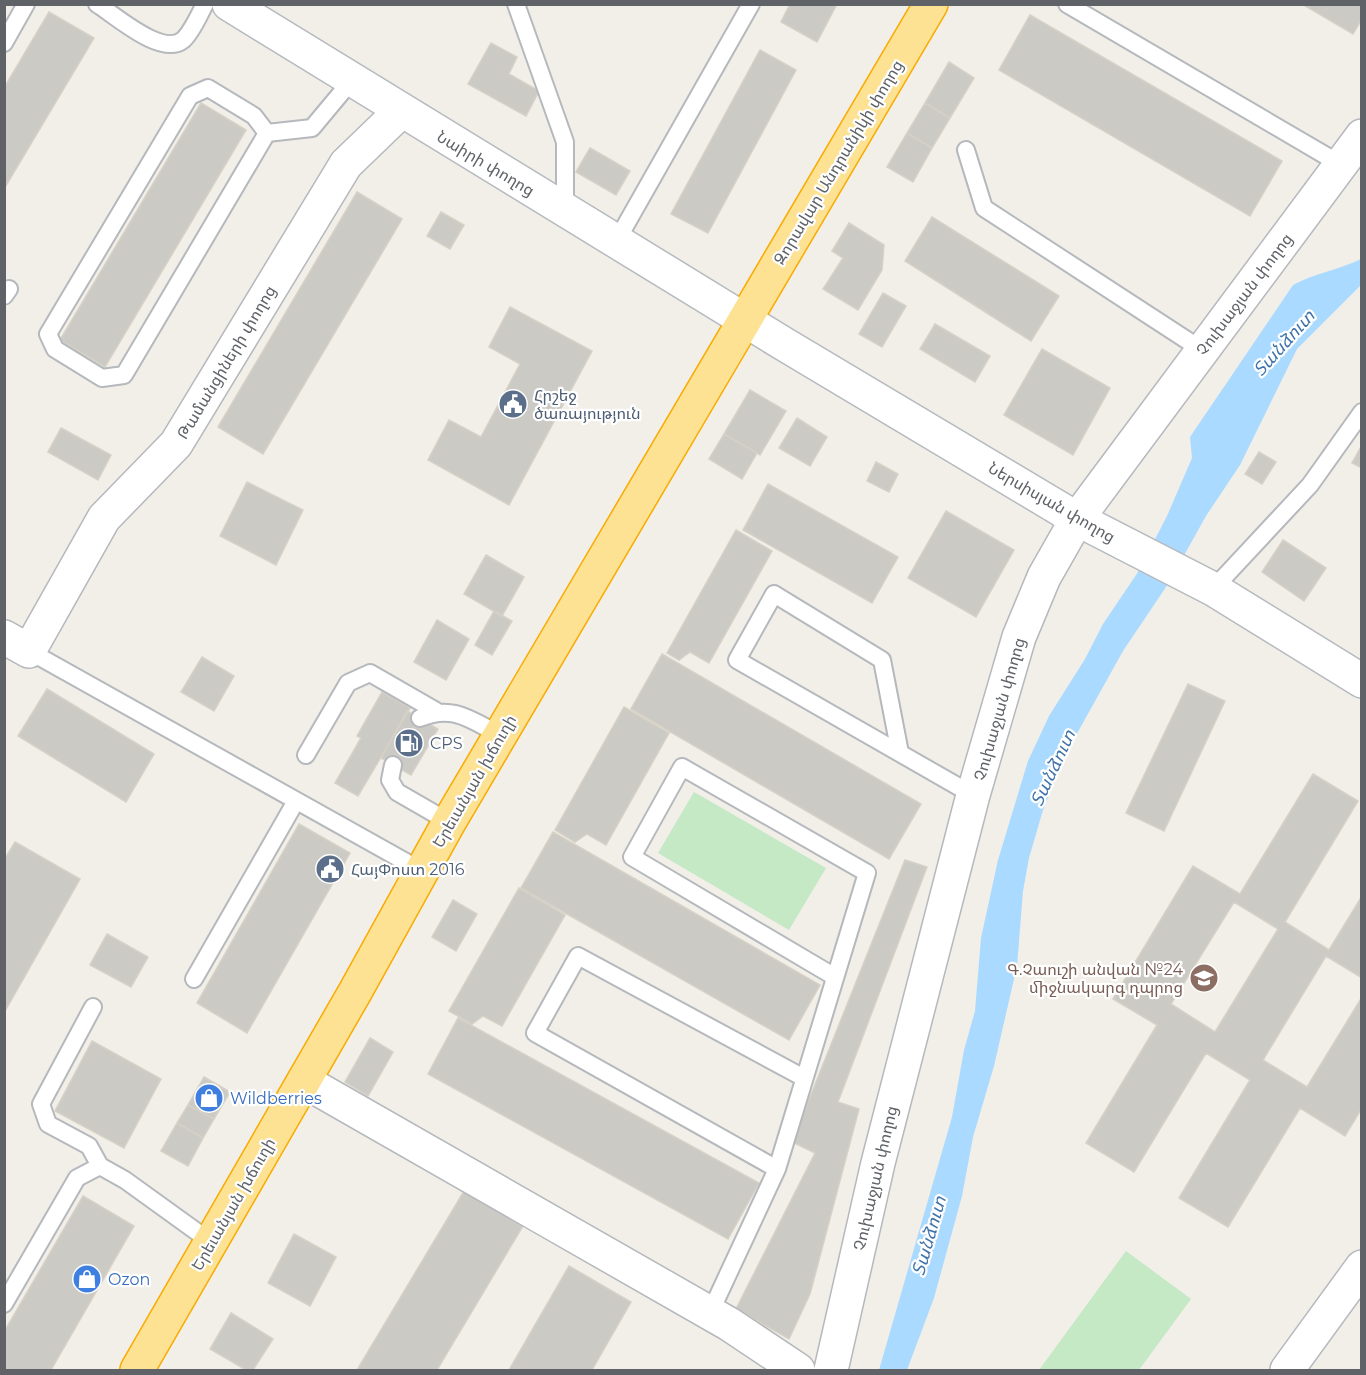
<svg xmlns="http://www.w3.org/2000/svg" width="1366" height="1375" font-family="Montserrat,'Noto Sans Armenian',sans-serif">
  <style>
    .green { fill: #c5e8c5 }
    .water { fill: #aadaff }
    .building { fill: #cccac5; stroke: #d6d1c6; stroke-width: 1.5; fill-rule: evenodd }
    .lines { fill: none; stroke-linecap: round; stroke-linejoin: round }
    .lane-casing { stroke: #b5b8bc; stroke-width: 20 }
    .street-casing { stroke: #b5b8bc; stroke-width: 36 }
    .secondary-casing { stroke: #b6babf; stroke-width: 36 }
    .highway-casing { stroke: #f9ab00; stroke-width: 36 }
    .lane { stroke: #fff; stroke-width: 16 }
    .street { stroke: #fff; stroke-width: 33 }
    .secondary { stroke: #fff; stroke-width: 33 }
    .highway { stroke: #fde293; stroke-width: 33 }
    .labels { text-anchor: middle; stroke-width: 4.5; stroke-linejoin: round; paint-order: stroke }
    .street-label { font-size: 16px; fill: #5f6368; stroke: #fff }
    .service-label { font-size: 16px; fill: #4e5e75; stroke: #fff; text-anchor: start }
    .education-label { font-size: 16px; fill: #785e54; stroke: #fff; text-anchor: end }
    .shop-label { font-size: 16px; fill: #366cbe; stroke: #fff; text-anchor: start }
    .water-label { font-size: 18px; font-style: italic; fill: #4174aa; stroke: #fff }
  </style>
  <rect width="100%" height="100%" fill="#f1efe8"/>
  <path class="green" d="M694 792 826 868 789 930 658 853Z
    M1126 1251 1191 1299 1139 1370H1039Z"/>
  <path class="water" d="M1361 259V285L1297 349 1240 465 1206 516 1168 584 1123 651 1065 755 1043 810 1029 858 1023 891 1017 966 994 1066 973 1137 962 1196 934 1298 907 1370H879L952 1117 964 1050 975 1011 981 938 998 860 1028 761 1049 716 1085 659 1103 624 1138 572 1167 516 1192 458 1190 437 1293 285C1314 273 1339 270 1361 259Z"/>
  <path class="building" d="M790 4H837L817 42 781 22Z
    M1302 4H1362V19L1353 34Z
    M49 12 94 38 4 189V88Z
    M1030 15 1282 161 1250 216 999 70Z
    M491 43 517 57 509 74 539 91 526 116 468 84Z
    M760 50 796 70 708 233 671 214Z
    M949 62 974 78 950 118 925 103Z
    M201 103 246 130 105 367 60 340Z
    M925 103 950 118 932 148 907 133Z
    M907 133 932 148 913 182 887 167Z
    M590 148 630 171 616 195 576 172Z
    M357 192 402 219 263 454 218 427Z
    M441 212 464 225 450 249 427 236Z
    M932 217 1059 296 1031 341 905 261Z
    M849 223 884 245 882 270 858 310 823 289 843 258 832 251Z
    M883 293 906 306 882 347 859 334Z
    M510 307 592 351 509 505 428 460 449 420 481 437 520 364 489 347Z
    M935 324 990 356 975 382 920 349Z
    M1042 349 1110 388 1073 455 1004 415Z
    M750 390 786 411 760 455 724 434Z
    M797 418 827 437 810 466 779 448Z
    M61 428 111 455 98 480 48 452Z
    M724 434 757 453 742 479 709 459Z
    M1362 445V468L1352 463Z
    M1259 452 1276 462 1262 484 1245 474Z
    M876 462 898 474 889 492 867 481Z
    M247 482 303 510 276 565 220 536Z
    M768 484 898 557 872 603 743 530Z
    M946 511 1014 550 976 617 908 578Z
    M736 530 772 551 709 663 690 652 679 660 667 653Z
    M1283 540 1326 568 1304 601 1262 572Z
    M486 555 524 577 502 616 464 594Z
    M494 611 512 621 492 655 475 645Z
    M437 620 469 639 446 680 414 662Z
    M662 654 921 804 889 859 631 709Z
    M202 657 234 676 214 711 181 692Z
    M1188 684 1225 701 1164 831 1126 813Z
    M47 689 154 754 126 802 18 736Z
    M382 692 410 708 358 796 335 783 361 738 357 736Z
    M624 707 669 733 606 845 587 834 575 842 555 830Z
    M407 711 438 729 411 775 381 758Z
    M1313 774 1358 801 1285 922 1329 950 1362 896V978L1326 956 1263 1060 1307 1087 1362 997V1108L1345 1136 1300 1108 1228 1227 1179 1198 1250 1080 1206 1053 1134 1172 1086 1143 1157 1025 1113 999 1193 866 1240 894ZM1234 902 1278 929 1215 1032 1171 1004Z
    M299 824 350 853 247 1033 197 1003Z
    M553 832 820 985 789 1040 521 888Z
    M15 842 80 879 4 1013V860Z
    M905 860 927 867 838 1102 859 1109 810 1294 789 1339 736 1309 815 1153 792 1142Z
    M519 888 565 915 502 1026 483 1016 472 1024 449 1011Z
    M453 900 477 914 456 951 432 937Z
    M107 934 148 957 131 987 90 965Z
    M458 1018 759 1183 728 1239 428 1074Z
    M370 1038 393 1052 368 1096 345 1082Z
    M92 1041 161 1079 124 1148 55 1111Z
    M204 1077 230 1092 214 1119 188 1105Z
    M188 1105 214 1119 203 1138 177 1123Z
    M177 1123 203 1138 188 1166 161 1151Z
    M464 1191 523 1226 437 1370H357Z
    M83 1196 134 1226 51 1370H4V1332Z
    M294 1234 336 1257 310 1306 268 1283Z
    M569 1266 631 1302 592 1370H509Z
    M231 1313 273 1339 253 1370H246L210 1349Z"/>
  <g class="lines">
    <g class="lane-casing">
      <path id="lane" d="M97 4C116 16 162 57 183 40 192 32 199 15 205 4
        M516 4 565 142V211
        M1067 4 1340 164
        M4 43 26 4
        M267 133 254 116 208 88 190 96 48 334 55 349 102 378 124 375 267 133 312 128 352 80
        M966 150 984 208 1202 350
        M616 242 751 4
        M4 296 9 289
        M1213 589 1310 485 1362 412
        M29 651 422 871
        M420 718C453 704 471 720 500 735
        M900 753 882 660 774 594 737 660 973 795
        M306 755 348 683 370 673 436 711
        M393 765 390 780 397 792 449 822
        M194 979 296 801
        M93 1007 41 1104 48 1124 89 1146 100 1166 125 1180 211 1242
        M777 1169 535 1033 578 956 804 1078
        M4 1304 77 1178 100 1166
        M710 1313 777 1169 867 873 682 767 632 857 835 977"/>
    </g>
    <g class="street-casing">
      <path id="street" d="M4 637 29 651 104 518 176 444 346 164 401 111
        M304 1081 729 1324 798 1370
        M831 1370 878 1163 973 795 1019 637 1044 577 1077 519 1362 136
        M1287 1370 1362 1267"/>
    </g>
    <g class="secondary-casing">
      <path id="secondary" d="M229 4 784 344 1077 519 1213 589 1362 681"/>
    </g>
    <g class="highway-casing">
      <path id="highway" d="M137 1370 355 992 449 822 931 4"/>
    </g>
    <use href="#lane" class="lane"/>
    <use href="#street" class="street"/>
    <use href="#secondary" class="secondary"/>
    <use href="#highway" class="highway"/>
  </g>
  <defs>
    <g id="civic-disc" transform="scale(1.5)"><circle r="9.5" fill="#5c6f8a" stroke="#fff"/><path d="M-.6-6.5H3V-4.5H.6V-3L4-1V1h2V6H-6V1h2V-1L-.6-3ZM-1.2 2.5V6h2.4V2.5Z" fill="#fff"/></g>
    <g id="fuel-disc" transform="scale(1.5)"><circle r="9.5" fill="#5c6f8a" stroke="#fff"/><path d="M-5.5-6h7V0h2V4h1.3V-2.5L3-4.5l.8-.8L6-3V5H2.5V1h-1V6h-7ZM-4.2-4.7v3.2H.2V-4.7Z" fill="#fff"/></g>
    <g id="school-disc" transform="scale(1.5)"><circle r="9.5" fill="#8d6e63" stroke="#fff"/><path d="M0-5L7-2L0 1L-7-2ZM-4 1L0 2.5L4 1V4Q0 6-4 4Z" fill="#fff"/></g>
    <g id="shop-disc" transform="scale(1.5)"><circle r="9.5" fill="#3f7fe0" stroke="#fff"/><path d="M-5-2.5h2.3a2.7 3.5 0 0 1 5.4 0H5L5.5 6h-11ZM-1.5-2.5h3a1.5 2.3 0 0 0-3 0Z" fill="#fff"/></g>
  </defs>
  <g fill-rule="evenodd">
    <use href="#civic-disc" x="513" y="404"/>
    <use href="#fuel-disc" x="409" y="743"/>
    <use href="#civic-disc" x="330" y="869"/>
    <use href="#school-disc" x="1204" y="978"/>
    <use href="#shop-disc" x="209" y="1098"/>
    <use href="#shop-disc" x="87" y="1279"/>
  </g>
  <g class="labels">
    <g class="street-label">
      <text transform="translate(838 162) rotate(-59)" y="6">Զորավար Անդրանիկի փողոց</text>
      <text transform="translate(486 163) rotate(31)" y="6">Նաիրի փողոց</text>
      <text transform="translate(1244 294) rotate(-53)" y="6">Չուխաջյան փողոց</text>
      <text transform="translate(226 362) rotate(-59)" y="6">Թամանցիների փողոց</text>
      <text transform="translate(1052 502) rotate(30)" y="6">Ներսիսյան փողոց</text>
      <text transform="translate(999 709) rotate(-74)" y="6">Չուխաջյան փողոց</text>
      <text transform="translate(474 781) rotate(-60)" y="6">Երեւանյան խճուղի</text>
      <text transform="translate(875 1178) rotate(-77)" y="6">Չուխաջյան փողոց</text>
      <text transform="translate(233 1204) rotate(-60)" y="6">Երեւանյան խճուղի</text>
    </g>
    <g class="service-label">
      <text x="534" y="401">Հրշեջ<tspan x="534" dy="18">ծառայություն</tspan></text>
      <text x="430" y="749">CPS</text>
      <text x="351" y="875">ՀայՓոստ 2016</text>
    </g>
    <g class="education-label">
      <text x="1183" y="975">Գ.Չաուշի անվան №24<tspan x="1183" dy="18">միջնակարգ դպրոց</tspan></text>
    </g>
    <g class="shop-label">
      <text x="230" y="1104">Wildberries</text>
      <text x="108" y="1285">Ozon</text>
    </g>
    <g class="water-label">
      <text transform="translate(1284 343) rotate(-48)" y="6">Տանձուտ</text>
      <text transform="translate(1053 768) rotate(-65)" y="6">Տանձուտ</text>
      <text transform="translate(929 1236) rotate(-74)" y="6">Տանձուտ</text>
    </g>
  </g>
  <rect width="1366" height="1375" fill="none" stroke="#5f6368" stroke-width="12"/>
</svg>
